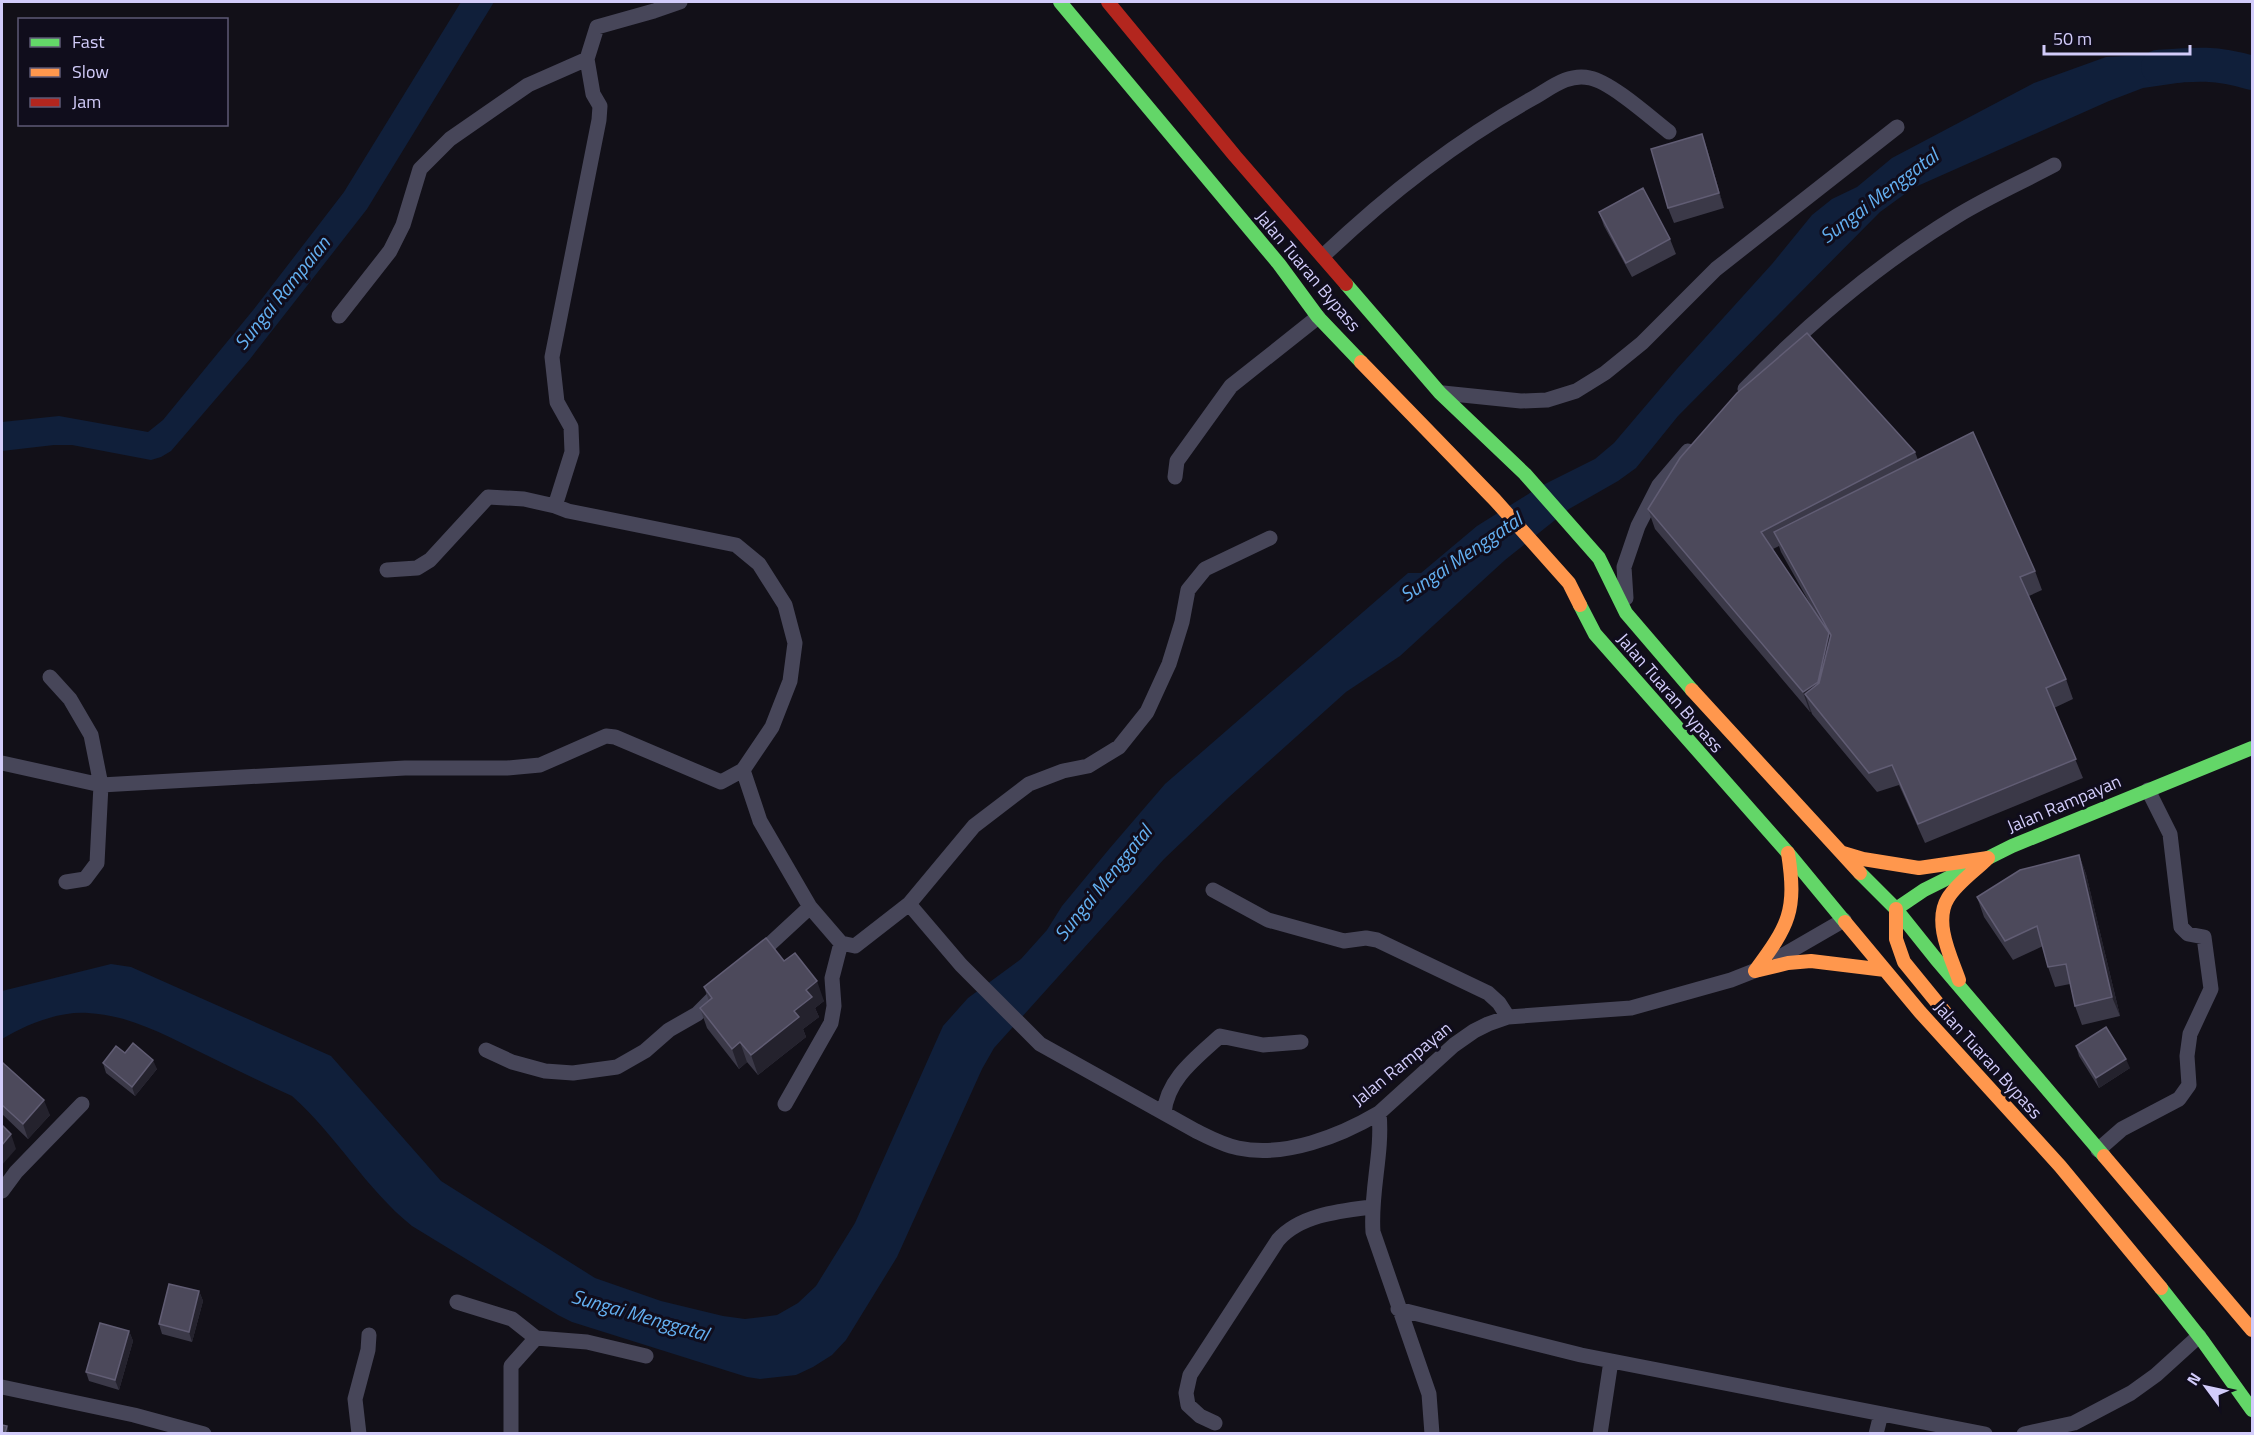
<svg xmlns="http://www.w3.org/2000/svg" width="2254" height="1435" font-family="'Titillium Web',sans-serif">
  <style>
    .water { fill: #101f3a }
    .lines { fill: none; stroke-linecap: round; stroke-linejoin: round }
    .river { stroke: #101f3a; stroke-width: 34 }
    .street { stroke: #474659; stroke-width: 15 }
    .fast { stroke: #63d668; stroke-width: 14 }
    .slow { stroke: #ff974d; stroke-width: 14 }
    .jam { stroke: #b3261e; stroke-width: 14 }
    .wall { fill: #3b3948; fill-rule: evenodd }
    .shaded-wall { fill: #24222d }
    .building { fill: #4c495b; stroke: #615d74; stroke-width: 1.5 }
    .labels { text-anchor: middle; stroke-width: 6; stroke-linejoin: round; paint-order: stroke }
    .street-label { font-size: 18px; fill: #d2ccfa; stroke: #100d1c }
    .water-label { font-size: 20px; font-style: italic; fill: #64b0f1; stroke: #100d1c }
  </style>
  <rect width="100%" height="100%" fill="#121018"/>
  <path class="water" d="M461 2H494L367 209 250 359 171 451 161 457 151 460 72 445H54L2 451V422L59 416 148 432 163 420 254 309 344 192Z
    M2205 52V79L2143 88 2109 101 1913 188 1880 212 1678 416 1636 468 1618 481 1569 509 1505 560 1400 656 1346 692 1229 797 1164 859 994 1048 982 1069 897 1257 846 1340 832 1355 813 1367 796 1375 760 1379 747 1377 572 1322 558 1315 412 1226C366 1189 336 1135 292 1096 261 1082 231 1067 200 1052 165 1035 129 1015 88 1013 59 1011 27 1024 2 1039V991L111 964 131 967 331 1056 441 1181 595 1278 661 1301 723 1316 745 1319 777 1315 798 1303 816 1286 855 1223 943 1026 968 998 1021 959 1047 930 1062 906 1110 848 1165 784 1408 573H1421L1477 526 1541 486 1595 459 1614 443 1677 369 1772 264 1812 215 1832 199 1857 187 1892 158 2034 83 2106 57Z"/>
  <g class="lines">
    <path class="river" d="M2158 67C2195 64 2216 62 2252 73"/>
    <path class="street" d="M1323 256C1387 195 1457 140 1535 97 1552 87 1569 73 1590 78 1611 82 1651 118 1669 132
      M339 316 390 251 403 225 420 169 450 139 528 85 587 59
      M1745 389C1808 323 1879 264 1957 216 1988 197 2022 182 2054 165
      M1443 393 1521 401 1547 400 1576 391 1605 373 1642 343 1716 269 1897 127
      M1175 477 1177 461 1231 386 1318 317
      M387 570 417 568 430 560 488 497 524 499 555 506
      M1626 598 1624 567 1638 526 1659 485 1688 451
      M50 677 70 699 91 735 101 785 97 863 85 879 66 882
      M2 763 101 785 405 768H507L540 765 606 736 615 737 721 782 743 770 772 727 790 681 795 643 785 605 759 564 736 545 568 511 555 506 572 452 571 427 557 402 552 357 599 120 600 106 593 94 587 59 597 27 654 11 680 2
      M743 770 760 821 810 907 841 943 855 946 909 904 974 826 1029 784 1063 771 1088 766 1119 747 1147 712 1169 664 1182 622 1188 590 1205 569 1270 538
      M1213 890 1268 920 1344 941 1366 938 1377 940 1488 993 1499 1003 1508 1017
      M909 904 961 965 1040 1044 1196 1131C1210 1138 1223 1145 1238 1148 1285 1158 1340 1136 1379 1113L1454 1045 1474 1031 1488 1024 1508 1017 1631 1008 1731 980 1759 969
      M757 956 810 907
      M1780 957 1844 920
      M486 1050 512 1062 545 1071 573 1073 617 1067 645 1051 669 1030 697 1014 714 997
      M785 1104 831 1023 834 1006 832 978 841 943
      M1164 1113C1167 1079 1196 1058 1220 1036L1263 1045 1301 1042
      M1379 1113C1383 1154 1370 1191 1373 1232L1429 1394 1432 1434
      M2098 1150 2122 1129 2179 1099 2189 1085 2187 1056 2190 1034 2211 989 2204 937 2188 934 2181 927 2170 834 2148 790
      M2 1191 16 1172 82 1104
      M457 1302 512 1319 536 1338
      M1398 1309 1581 1355 1985 1434
      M2 1387 134 1415 204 1434
      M1215 1423 1200 1416 1188 1405 1186 1393 1190 1375 1278 1240C1300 1215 1339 1211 1371 1207
      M359 1434 355 1399 368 1350 369 1335
      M511 1434V1366L536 1338 587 1342 646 1356
      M1600 1434 1611 1361
      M1876 1434 1881 1414
      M2024 1434 2074 1423 2131 1393 2156 1375 2199 1336"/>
    <path class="fast" d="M1060 2 1279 264 1318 317 1361 362
      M1346 284 1440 393 1525 474 1599 558 1626 613 1692 690
      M1580 605 1595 634 1788 853 1845 922
      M1860 873 1896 909 1936 959 2104 1156
      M1896 909 1924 890 2012 846 2252 748
      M2161 1288 2202 1340 2252 1410"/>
    <path class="slow" d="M1361 362 1495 500 1569 583 1580 605
      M1692 690 1860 873
      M1843 853 1863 859 1919 868 1988 858
      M1896 909V939L1904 962 1948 1016
      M1845 922 1920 1012 2060 1166 2161 1288
      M1755 971 1788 963 1811 961 1885 970
      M1755 971C1789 925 1797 911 1788 853
      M1959 980C1951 957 1933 922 1948 898 1957 883 1975 871 1988 858
      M2104 1156 2252 1330"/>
    <path class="jam" d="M1108 2 1235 156 1346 284"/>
  </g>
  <path class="wall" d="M1702 134 1707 149 1724 208 1674 223 1668 208Z
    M1599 212 1670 239 1676 254 1632 277 1604 226Z
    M1915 452 1918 460 2035 571 2042 590 2029 596 2066 679 2073 699 2054 708 2083 778 1925 843 1899 785 1877 792 1812 714 1811 711 1810 712 1655 529 1648 509ZM1779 546 1781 552 1818 618 1773 549Z
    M2079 855 2086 874 2120 1016 2082 1025 2075 1006 2070 984 2055 987 2048 967 2043 946 2013 960 1984 917 1977 897Z
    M784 961 824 1001 815 1008 819 1017 803 1029 806 1037 758 1075 747 1062 739 1069 707 1028 700 1008 709 1001 704 987Z
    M2076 1046 2130 1068 2099 1088 2079 1056Z
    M125 1053 157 1069 135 1096 106 1073 103 1063Z
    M2 1065 50 1115 28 1139 2 1114Z
    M199 1291 203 1301 192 1342 162 1334 159 1324Z
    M129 1331 133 1341 119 1390 89 1381 86 1372Z"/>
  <path class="shaded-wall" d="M1702 134 1707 149 1724 208 1719 193Z
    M1829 633 1836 653 1825 702 1805 694 1811 711 1810 712 1803 692Z
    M2079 855 2086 874 2120 1016 2112 997Z
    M817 981 824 1001 815 1008 819 1017 803 1029 806 1037 758 1075 751 1055 794 1011 806 990Z
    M740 1042 747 1062 739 1069 732 1049Z
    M2126 1059 2130 1068 2099 1088 2096 1078Z
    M153 1060 157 1069 135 1096 132 1087Z
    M44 1100 50 1115 28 1139 23 1124Z
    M11 1134 16 1149 2 1165V1145Z
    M199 1291 203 1301 192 1342 189 1332Z
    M129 1331 133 1341 119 1390 115 1380Z
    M7 1426 10 1434H5Z"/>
  <path class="building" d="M1702 134 1719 193 1668 208 1651 149Z
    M1643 188 1670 239 1626 263 1599 212Z
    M1807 333 1915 452 1761 532 1829 633 1818 682 1803 692 1648 509 1680 458 1737 393Z
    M1973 432 2035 571 2020 577 2066 679 2046 688 2076 759 1918 824 1892 765 1869 773 1805 694 1819 683 1831 635 1774 532Z
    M2079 855 2112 997 2075 1006 2066 964 2048 967 2037 926 2005 941 1977 897 2020 870Z
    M766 938 784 961 795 953 817 981 806 990 812 997 794 1011 799 1017 751 1055 740 1042 732 1049 700 1008 712 998 704 987Z
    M2106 1027 2126 1059 2096 1078 2076 1046Z
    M133 1043 153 1060 132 1087 103 1063 116 1046 125 1053Z
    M3 1063 44 1100 23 1124 2 1105V1065Z
    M2 1125 11 1134 2 1145Z
    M169 1284 199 1291 189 1332 159 1324Z
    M100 1323 129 1331 115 1380 86 1372Z
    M2 1425 7 1426 5 1434H2Z"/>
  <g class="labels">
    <g class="street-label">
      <text transform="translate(1308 271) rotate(50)" y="6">Jalan Tuaran Bypass</text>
      <text transform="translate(1670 693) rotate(49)" y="6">Jalan Tuaran Bypass</text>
      <text transform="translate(2064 804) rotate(-23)" y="6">Jalan Rampayan</text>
      <text transform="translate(1988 1060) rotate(48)" y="6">Jalan Tuaran Bypass</text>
      <text transform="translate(1402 1064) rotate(-39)" y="6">Jalan Rampayan</text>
    </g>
    <g class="water-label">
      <text transform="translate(1879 196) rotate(-37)" y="7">Sungai Menggatal</text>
      <text transform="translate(282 293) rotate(-51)" y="7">Sungai Rampaian</text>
      <text transform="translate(1461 557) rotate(-34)" y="7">Sungai Menggatal</text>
      <text transform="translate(1103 883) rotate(-51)" y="7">Sungai Menggatal</text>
      <text transform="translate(640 1315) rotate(16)" y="7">Sungai Menggatal</text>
    </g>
  </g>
  <rect width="2254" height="1435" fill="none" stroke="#d2ccfa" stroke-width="6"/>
  <rect x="18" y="18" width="210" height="108" fill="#100d1c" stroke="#5e5975" stroke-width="1.5"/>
  <rect x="30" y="38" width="30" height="9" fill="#63d668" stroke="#5e5975" stroke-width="1.5"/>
  <text x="72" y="48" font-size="18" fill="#d2ccfa">Fast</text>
  <rect x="30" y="68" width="30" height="9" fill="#ff974d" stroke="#5e5975" stroke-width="1.5"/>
  <text x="72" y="78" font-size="18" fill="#d2ccfa">Slow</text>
  <rect x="30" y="98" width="30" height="9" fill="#b3261e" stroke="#5e5975" stroke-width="1.5"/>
  <text x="72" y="108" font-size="18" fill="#d2ccfa">Jam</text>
  <g transform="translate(2206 1387) rotate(303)" stroke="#100d1c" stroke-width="4.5" paint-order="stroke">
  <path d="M0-4.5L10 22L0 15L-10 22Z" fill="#d2ccfa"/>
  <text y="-9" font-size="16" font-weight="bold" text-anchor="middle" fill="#d2ccfa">N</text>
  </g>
  <path d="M2044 45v9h146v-9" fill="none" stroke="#d2ccfa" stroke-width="3"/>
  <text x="2053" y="45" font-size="18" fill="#d2ccfa" stroke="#100d1c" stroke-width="4.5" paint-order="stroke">50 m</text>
</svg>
